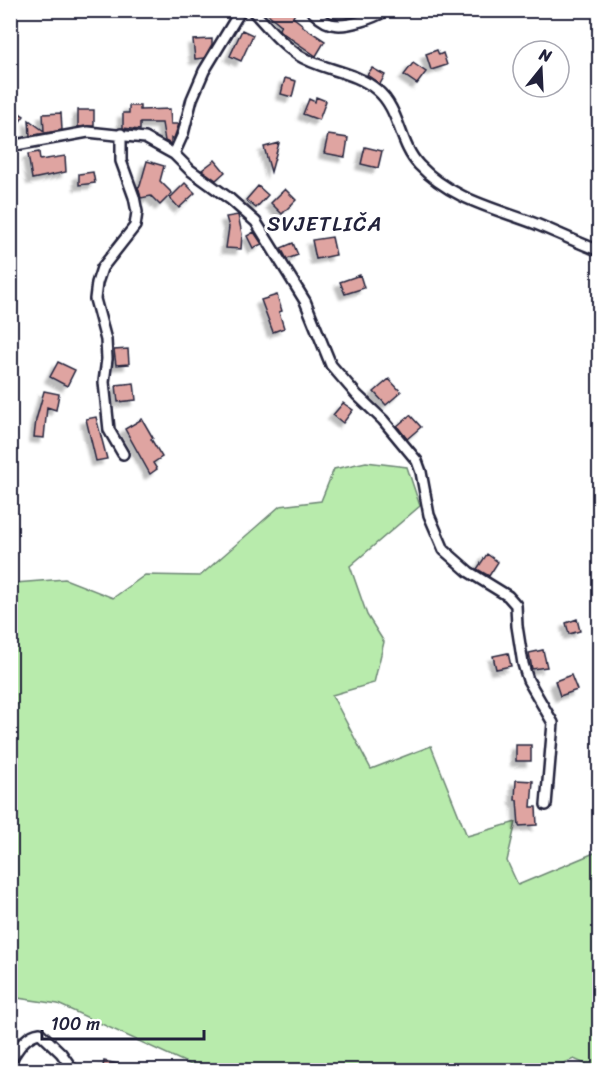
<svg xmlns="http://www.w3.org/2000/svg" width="610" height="1081" font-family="Sriracha,sans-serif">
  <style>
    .green { fill: #b8ebac; stroke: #6d8674; stroke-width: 1.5 }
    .building { fill: #dfa4a1; stroke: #22223b; stroke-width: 1.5; filter: url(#shadow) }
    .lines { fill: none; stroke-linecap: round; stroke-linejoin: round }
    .minor-casing { stroke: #22223b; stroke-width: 14 }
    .minor { stroke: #fff; stroke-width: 9 }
    .labels { text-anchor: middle; stroke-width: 6; stroke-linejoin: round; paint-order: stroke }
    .quarter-label { font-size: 21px; letter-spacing: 1.5px; fill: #22223b; stroke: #fff }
  </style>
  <defs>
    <filter id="shadow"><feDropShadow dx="-5" dy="5" stdDeviation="1.5" flood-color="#0004"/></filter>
  </defs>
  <rect width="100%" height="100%" fill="#fff"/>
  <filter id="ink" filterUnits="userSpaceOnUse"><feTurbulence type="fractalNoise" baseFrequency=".0167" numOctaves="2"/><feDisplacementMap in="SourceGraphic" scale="12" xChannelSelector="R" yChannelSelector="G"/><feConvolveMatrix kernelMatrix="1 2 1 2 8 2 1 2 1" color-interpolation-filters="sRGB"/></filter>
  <g filter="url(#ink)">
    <path class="green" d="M366 462 407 467 420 506 350 566 367 615 384 642 374 683 332 695 371 769 431 746 467 836 516 822 507 861 518 885 599 851V1070L574 1059 547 1070H202L58 1004 11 997V587L15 583 65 579 113 598 145 575 200 576 280 506 321 501 334 469Z"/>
    <path class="building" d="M263 10H297L293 17 303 25 302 26 325 41 316 56 280 31 279 29 281 25Z
      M242 30 253 35 241 61 230 56Z
      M212 39V44L204 58 195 59 193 40Z
      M437 50 439 55 443 53 447 65 431 70 426 54Z
      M413 63 426 72 417 84 404 75Z
      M372 68 385 75 380 84 367 75Z
      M285 78 296 81 292 97 281 94Z
      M316 97 326 101 319 120 303 114 309 99 315 102Z
      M129 106H140V110L170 109 171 124H179L174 138H171V144L165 141 162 123H140V130L123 128V113H129Z
      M10 107 24 116 10 135Z
      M78 110H94V126L78 127Z
      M61 113 62 130 30 136 29 120 44 131 43 114Z
      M328 135 348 138 345 157 324 153Z
      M279 143 271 172 264 147Z
      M365 147 382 151 378 168 361 164Z
      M39 152 40 160 65 156 66 172 32 179 28 154Z
      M215 160 225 172 216 180 202 170Z
      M147 161 164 166 160 181 172 193 160 205 151 196 141 198 138 187 140 186Z
      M93 172 95 183 79 185V174Z
      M185 183 195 193 179 208 170 198Z
      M258 186 268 195 256 208 246 200Z
      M285 189 296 200 282 214 271 203Z
      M238 215 242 234 241 249 226 248 229 227 226 217Z
      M254 232 262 244 253 248 247 236Z
      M332 237 336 255 316 259 312 240Z
      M293 243 298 255 287 259 281 248Z
      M360 275 364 288 345 294 340 282Z
      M277 295 282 311 279 312 284 328 273 332 261 300Z
      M128 349 129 364 116 365 114 350Z
      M58 362 75 370 67 386 50 377Z
      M389 379 401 392 386 405 374 392Z
      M134 383 136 400 118 402 116 385Z
      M44 391 59 394 56 410 47 407 44 438 34 437 36 420Z
      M343 403 353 410 343 423 333 415Z
      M410 415 421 427 407 439 397 426Z
      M96 417 107 459 96 461 86 419Z
      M142 419 153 438 151 439 162 457 153 463 157 469 150 474 125 429Z
      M487 554 498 562 489 576 477 569Z
      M577 619 580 631 569 634 566 623Z
      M543 650 547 667 532 669 529 653Z
      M508 653 511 666 496 669 493 656Z
      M571 675 577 690 560 696 555 681Z
      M516 745H531V761H516Z
      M516 780 533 781 531 807H536L537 825 519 826 517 800H515Z
      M104 1061 132 1067 131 1071H102Z"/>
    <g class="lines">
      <g class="minor-casing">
        <path id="minor" d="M252 10C267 26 280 43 298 55 321 70 355 71 377 90 400 109 399 144 419 165 451 199 494 208 536 224 558 233 578 243 600 251
          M311 10C317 16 323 22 331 24 347 28 373 18 387 10
          M121 134V161L134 197 137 212 135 226 102 268 97 283 95 299 106 340 107 359 104 382 109 430 123 454
          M10 146 88 132 145 138 174 154 190 170 230 199 256 222 305 301 331 365 357 395 383 420 417 461 421 472 429 515 444 550 469 572 508 596 516 605 517 626 523 664 528 680 553 723 546 805
          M174 154 183 134 192 99 204 71 241 10
          M10 1061C18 1049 25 1035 40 1033L61 1053 73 1070"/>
      </g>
      <use href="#minor" class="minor"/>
    </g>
  </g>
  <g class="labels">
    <g class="quarter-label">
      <text x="325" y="231">SVJETLIČA</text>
    </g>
  </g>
  <rect width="610" height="1081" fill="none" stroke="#fff" stroke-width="36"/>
  <rect x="18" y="18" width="574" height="1045" fill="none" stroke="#22223b" stroke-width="2" filter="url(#ink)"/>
  <g transform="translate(541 69) rotate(18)"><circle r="28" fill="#ffffff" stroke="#a7a7b1" stroke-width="1.5"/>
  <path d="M0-4.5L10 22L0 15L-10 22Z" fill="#22223b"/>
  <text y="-9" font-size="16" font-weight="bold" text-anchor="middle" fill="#22223b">N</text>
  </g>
  <path d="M42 1030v9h162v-9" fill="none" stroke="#22223b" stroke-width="3"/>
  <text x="51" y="1030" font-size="18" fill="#22223b" stroke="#ffffff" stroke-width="4.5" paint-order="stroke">100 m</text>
</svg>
